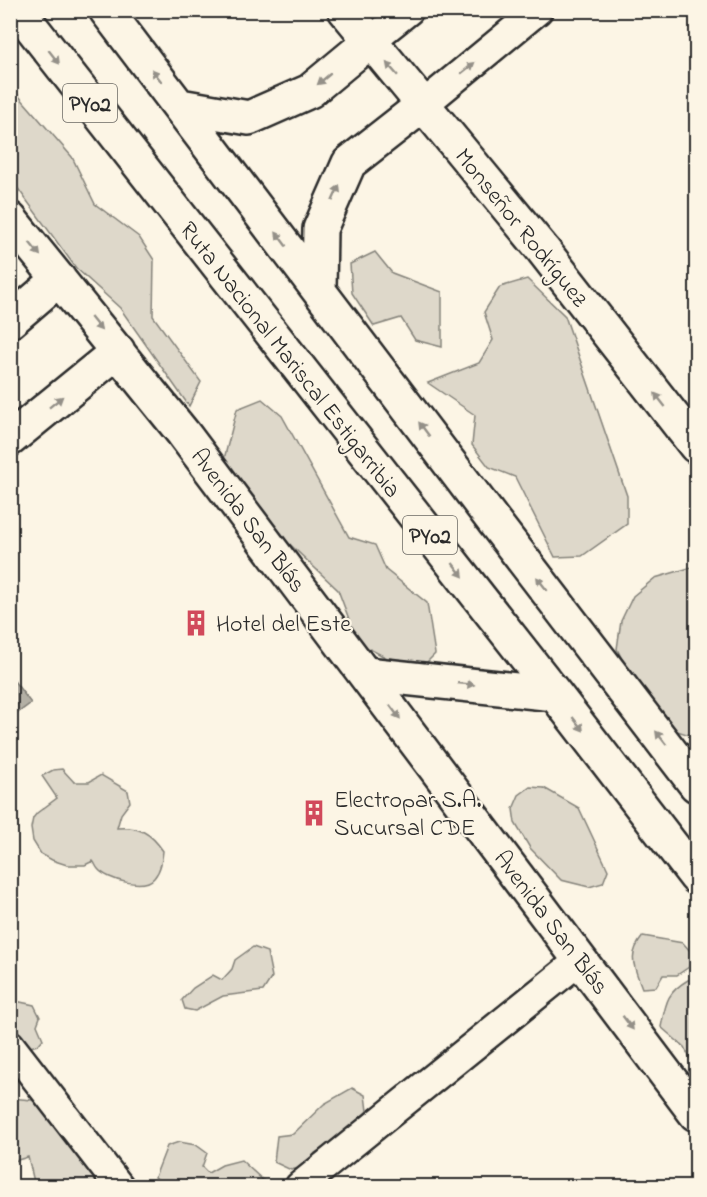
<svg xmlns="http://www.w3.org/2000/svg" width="707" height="1197" font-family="'Indie Flower',sans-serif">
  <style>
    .green { fill: #ded8ca; stroke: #84827a; stroke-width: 1.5 }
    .water { fill: #b4b0a5; stroke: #7d7b74; stroke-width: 1.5 }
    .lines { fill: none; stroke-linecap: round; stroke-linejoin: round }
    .minor-casing { stroke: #2b2b2b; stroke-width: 33 }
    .tertiary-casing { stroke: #2b2b2b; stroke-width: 38 }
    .trunk-casing { stroke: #2b2b2b; stroke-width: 38 }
    .minor { stroke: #fcf5e5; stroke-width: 28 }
    .tertiary { stroke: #fcf5e5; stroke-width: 33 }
    .trunk { stroke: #fcf5e5; stroke-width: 33 }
    .oneway { fill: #949088 }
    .labels { text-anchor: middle; stroke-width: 4.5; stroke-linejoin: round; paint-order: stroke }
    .shield { fill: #fcf5e5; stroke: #6a6863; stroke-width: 1.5 }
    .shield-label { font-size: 22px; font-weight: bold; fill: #2b2b2b }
    .street-label { font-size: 24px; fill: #2b2b2b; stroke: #fcf5e5 }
    .poi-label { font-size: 24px; fill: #2b2b2b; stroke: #fcf5e5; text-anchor: start }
  </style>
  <rect width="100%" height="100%" fill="#fcf5e5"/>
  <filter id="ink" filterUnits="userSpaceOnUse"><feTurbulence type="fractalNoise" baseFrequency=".0167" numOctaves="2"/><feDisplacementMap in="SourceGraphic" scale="12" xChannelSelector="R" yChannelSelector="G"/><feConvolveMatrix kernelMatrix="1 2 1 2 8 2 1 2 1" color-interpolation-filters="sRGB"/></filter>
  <g filter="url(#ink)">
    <path class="green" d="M11 87 72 157 95 204 139 237 154 260 153 316 201 382 189 406 120 308 76 268 11 179Z
      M375 252 392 273 442 292V347L415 340 401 318 374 326 352 293 350 264Z
      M527 279 565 316 627 496V524L582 556 555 557 515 477 489 467 472 445 475 415 428 383 479 363 493 340 484 312 500 287Z
      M262 399 282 416 349 537 375 545 386 570 427 603 435 654 416 673 358 643 338 590 235 492 222 467 237 409Z
      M696 566V737L655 724 617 649 621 621 633 596 655 578Z
      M62 769 74 782H89L101 775 128 791 130 802 121 814 117 828C139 826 151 833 163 851 162 860 161 870 154 878 144 890 107 880 98 869 96 867 95 863 93 861L85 865H67L52 860 41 854 33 841 31 828 33 818 37 813 57 798 42 776 53 770Z
      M530 787 544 788 579 808 608 870 603 883 589 887 561 880 530 848 515 823 513 809 519 795Z
      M643 936 683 943 692 953 689 967 677 975H663L656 987 642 988C634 966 627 956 643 936Z
      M253 947 267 952 272 977 263 991 223 996 195 1011 185 1009 182 1000 193 988 213 975 222 980 232 969 235 960Z
      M688 980H696V1069L684 1047 661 1027C666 1003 666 993 688 980Z
      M11 1000 34 1005 40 1017 37 1025 43 1039 38 1045 30 1047 18 1038V1029L11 1024Z
      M352 1088 365 1095 367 1111 341 1137 315 1153 307 1166 291 1170 274 1162 277 1136 293 1134 324 1104Z
      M10 1098 32 1100 45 1108 110 1186H35L28 1157 11 1162Z
      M179 1142 196 1145 207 1153 202 1167 208 1173 222 1165 241 1160 265 1182 264 1186H166L155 1177 167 1146Z"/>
    <path class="water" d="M11 677 31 703 11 718H10Z"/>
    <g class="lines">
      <g class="minor-casing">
        <path id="minor" d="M369 42 409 10
          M423 105 538 10
          M10 1045 119 1186
          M300 1186 580 960"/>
      </g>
      <g class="tertiary-casing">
        <path id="tertiary" d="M345 10 543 250 696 446
          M10 219 183 433 696 1114
          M10 321 59 279
          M10 439 118 351"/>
      </g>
      <g class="trunk-casing">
        <path id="trunk" d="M18 10 555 694 696 877
          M106 10 495 523 696 785
          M180 106 249 118 310 91 369 42
          M319 290 320 229 349 163 423 105
          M366 674 555 694"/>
      </g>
      <use href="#minor" class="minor"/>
      <use href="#tertiary" class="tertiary"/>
      <use href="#trunk" class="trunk"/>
    </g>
    <defs><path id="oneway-solid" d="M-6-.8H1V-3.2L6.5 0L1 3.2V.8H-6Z" transform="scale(1.5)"/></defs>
    <g class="oneway">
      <use href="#oneway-solid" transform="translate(54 57) rotate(52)"/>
      <use href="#oneway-solid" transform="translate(468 68) rotate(-39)"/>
      <use href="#oneway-solid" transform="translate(392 69) rotate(-131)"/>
      <use href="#oneway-solid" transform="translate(157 76) rotate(-128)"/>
      <use href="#oneway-solid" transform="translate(324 79) rotate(140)"/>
      <use href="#oneway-solid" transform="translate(336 193) rotate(-66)"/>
      <use href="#oneway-solid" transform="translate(281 239) rotate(-127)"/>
      <use href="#oneway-solid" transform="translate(35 249) rotate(51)"/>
      <use href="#oneway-solid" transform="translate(96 324) rotate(51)"/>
      <use href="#oneway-solid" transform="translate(660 400) rotate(-128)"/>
      <use href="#oneway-solid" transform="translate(56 402) rotate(-39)"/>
      <use href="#oneway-solid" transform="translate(424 429) rotate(-127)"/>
      <use href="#oneway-solid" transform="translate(458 570) rotate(52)"/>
      <use href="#oneway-solid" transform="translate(542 584) rotate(-128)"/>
      <use href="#oneway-solid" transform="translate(466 684) rotate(6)"/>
      <use href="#oneway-solid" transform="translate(395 712) rotate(53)"/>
      <use href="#oneway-solid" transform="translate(578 724) rotate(52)"/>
      <use href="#oneway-solid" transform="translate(661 738) rotate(-128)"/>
      <use href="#oneway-solid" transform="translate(628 1023) rotate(53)"/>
    </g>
  </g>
  <defs>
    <g id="building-bare" transform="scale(2.07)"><path d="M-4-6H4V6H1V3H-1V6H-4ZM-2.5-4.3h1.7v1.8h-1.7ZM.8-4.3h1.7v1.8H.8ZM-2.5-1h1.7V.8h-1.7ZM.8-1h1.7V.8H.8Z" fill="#d1495b" stroke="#fcf5e5" stroke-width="2.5" paint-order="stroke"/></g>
  </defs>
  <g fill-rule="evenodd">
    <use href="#building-bare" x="196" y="623"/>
    <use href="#building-bare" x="314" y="813"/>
  </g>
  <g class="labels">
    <g class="shield">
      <rect x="63" y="84" width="54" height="38" rx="4.5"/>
      <rect x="403" y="516" width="54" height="38" rx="4.5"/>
    </g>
    <g class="shield-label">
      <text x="90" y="111">PY02</text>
      <text x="430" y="543">PY02</text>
    </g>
    <g class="street-label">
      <text transform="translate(522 227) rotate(51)" y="8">Monseñor Rodríguez</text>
      <text transform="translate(291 359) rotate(52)" y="8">Ruta Nacional Mariscal Estigarribia</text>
      <text transform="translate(249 520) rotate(53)" y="8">Avenida San Blás</text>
      <text transform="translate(552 922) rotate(53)" y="8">Avenida San Blás</text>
    </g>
    <g class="poi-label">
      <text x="216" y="631">Hotel del Este</text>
      <text x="334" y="807">Electropar S.A.<tspan x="334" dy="28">Sucursal CDE</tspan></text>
    </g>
  </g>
  <rect width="707" height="1197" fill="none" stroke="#fcf5e5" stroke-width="36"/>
  <rect x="18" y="18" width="671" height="1161" fill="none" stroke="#2b2b2b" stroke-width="2" filter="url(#ink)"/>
</svg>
